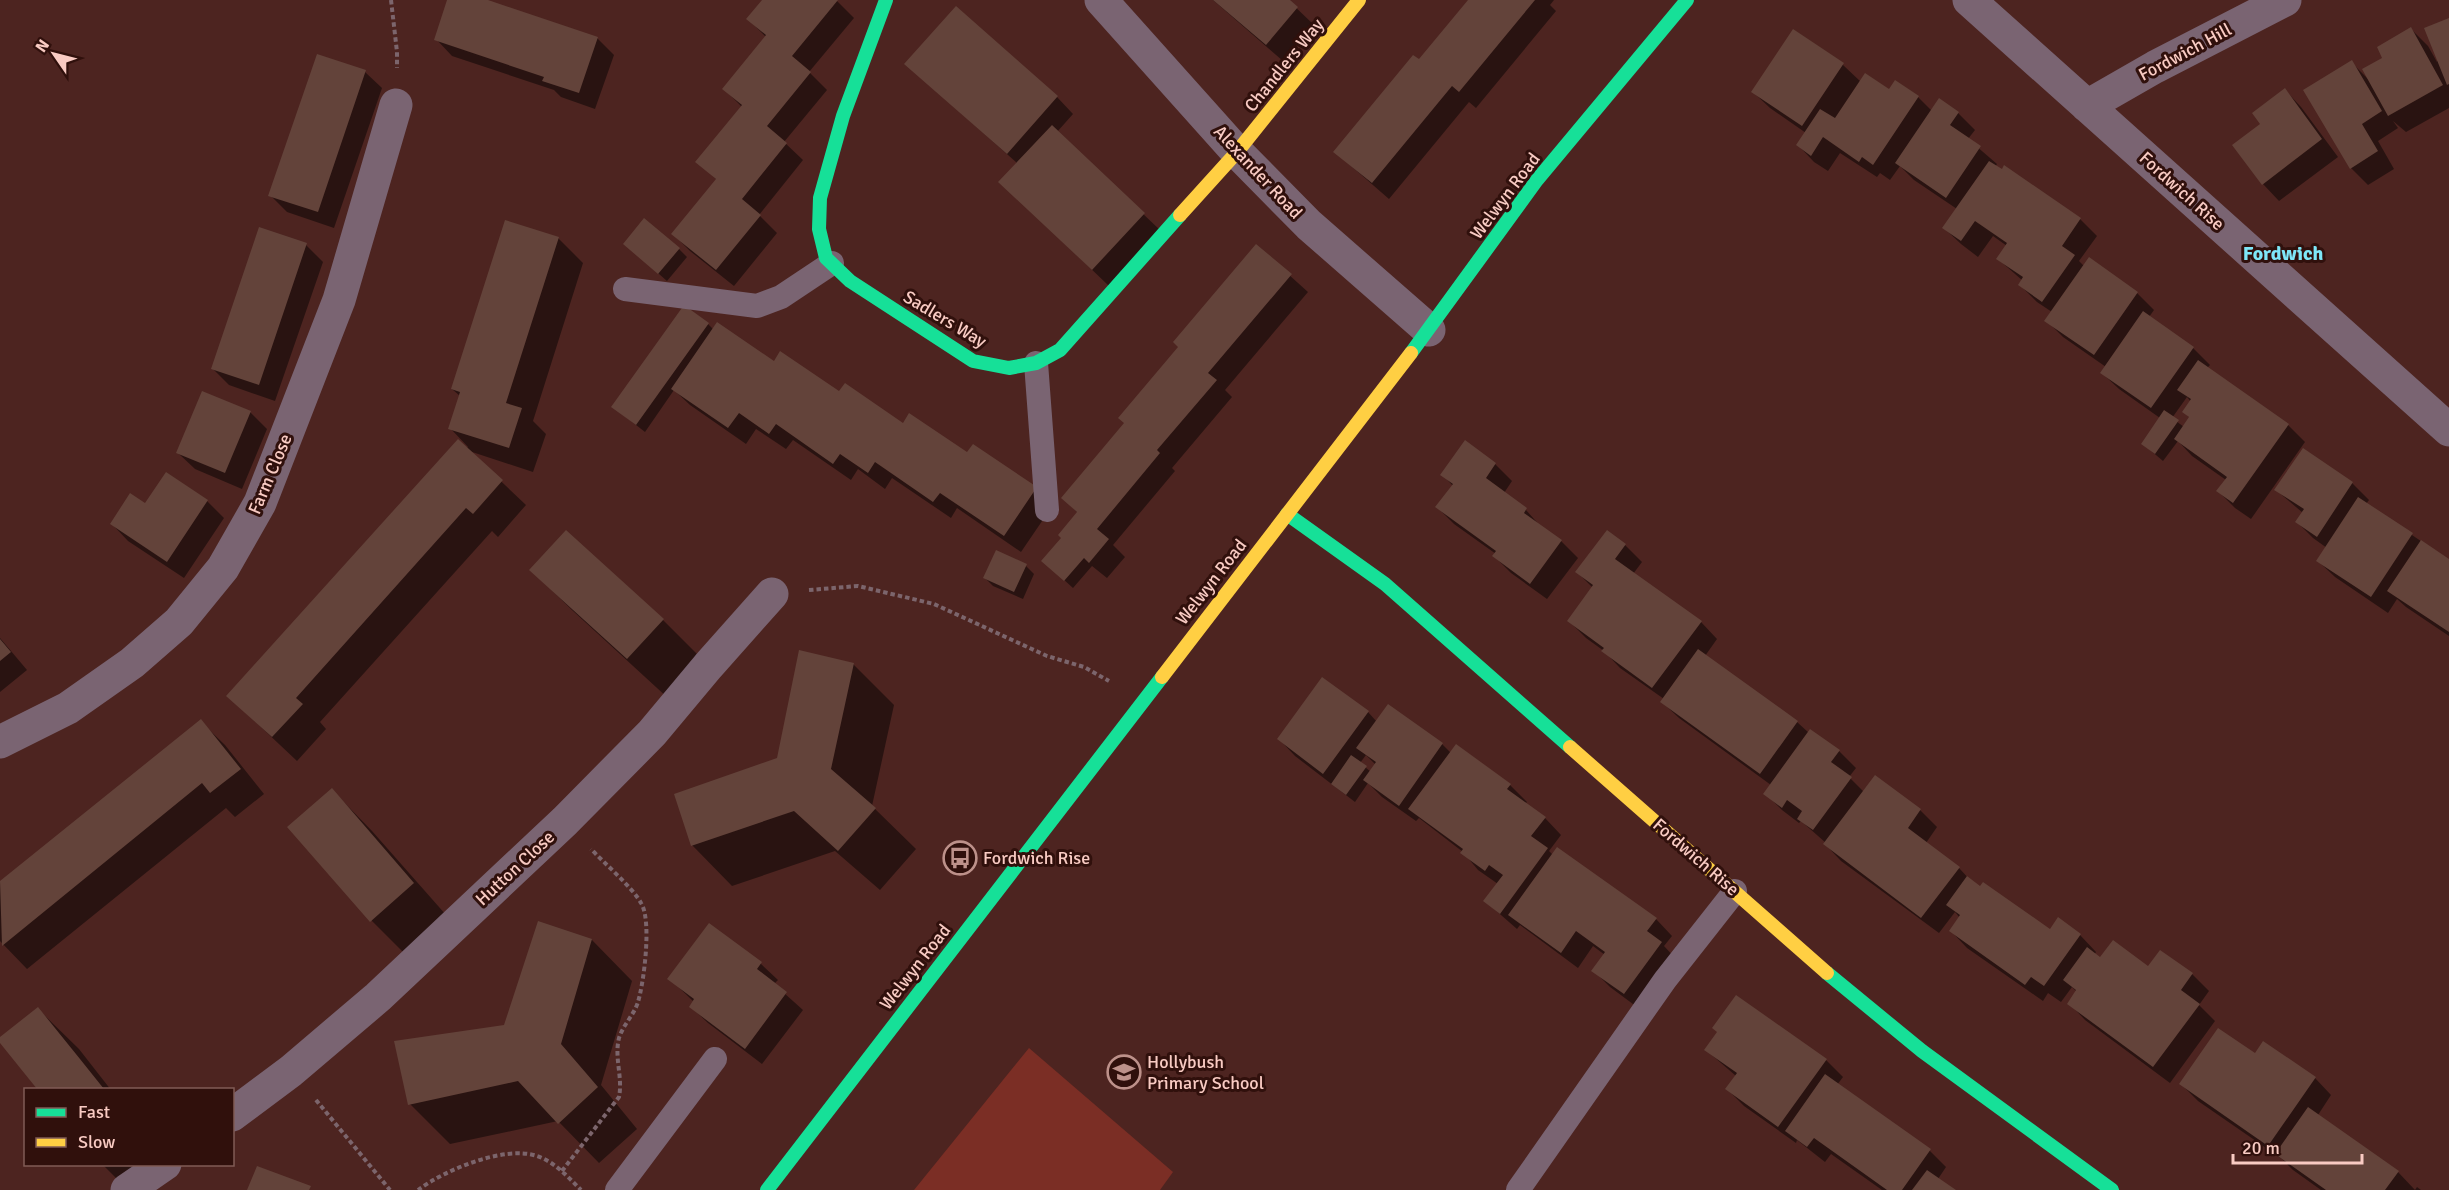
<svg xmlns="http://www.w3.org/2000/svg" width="2449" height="1190" font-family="Signika,sans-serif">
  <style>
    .green { fill: #7b2e25 }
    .shadow { fill: #0007; fill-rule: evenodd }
    .building { fill: #63433a }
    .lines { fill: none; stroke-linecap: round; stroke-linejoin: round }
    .path { stroke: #7c656c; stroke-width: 4; stroke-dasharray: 4.5 3; stroke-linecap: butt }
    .lane { stroke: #7a6472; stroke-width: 24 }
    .street { stroke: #7a6472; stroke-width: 33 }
    .fast { stroke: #16e098; stroke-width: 14 }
    .slow { stroke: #ffcf43; stroke-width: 14 }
    .labels { text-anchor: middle; stroke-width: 6; stroke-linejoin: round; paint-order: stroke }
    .street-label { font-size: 18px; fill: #f9cbc3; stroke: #30100c }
    .poi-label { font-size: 18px; fill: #f9cbc3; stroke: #30100c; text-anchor: start }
    .neighbourhood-label { font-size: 20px; font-weight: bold; fill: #7ee7f8; stroke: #30100c }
  </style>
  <rect width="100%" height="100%" fill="#4d2420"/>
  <path class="green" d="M1029 1048 1173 1172 1160 1190H914Z"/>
  <path class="shadow" d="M449 0H484L597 38 614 55 595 109 561 97 554 90 452 56 436 39Z
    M764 0H836L854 18 809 72 827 90 784 142 803 160 759 215 777 233 734 286 690 251 673 234 717 180 698 162 742 107 724 89 766 37 748 19Z
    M1213 0H1288L1314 25 1283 61Z
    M1469 0H1554L1550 5 1556 11 1476 108 1469 102 1389 199 1335 152 1419 61Z
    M2449 20V108L2406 132 2393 121 2398 128 2378 141 2394 169 2368 185 2351 168V62L2368 79 2411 29 2428 46 2437 62Z
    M1794 31 1843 65 1861 82 1890 91 1895 82 1918 97 1932 111 1958 113 1975 130 1968 139 1997 164 1995 167 2080 219 2097 236 2079 261 2084 266 2089 259 2137 293 2154 310 2149 317 2193 348 2210 365 2207 368 2288 425 2305 442 2251 519 2235 508 2218 491 2226 480 2192 456 2178 441 2163 461 2143 444 2160 418 2119 389 2102 373 2106 367 2063 337 2046 320 2052 312 2037 302 2020 285 2023 281 1998 259 2007 246 1993 236 1978 257 1961 244 1944 228 1957 209 1914 180 1900 166 1890 180 1880 173 1877 177 1840 153 1828 171 1814 162 1798 145 1806 133 1770 108 1753 92ZM2187 397 2191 402 2184 412 2190 418 2184 427 2172 418Z
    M906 64 1057 97 1073 114 1057 132 1161 231 1109 286 1017 198V163Z
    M365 72 382 88 334 228 287 212 270 195Z
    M2285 90 2301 107 2338 157 2279 201 2263 184 2262 124Z
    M558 238 583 263 533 421 546 434 533 472 469 451 526 505 498 537 492 531 320 722 326 729 297 761 228 696 468 447 450 428 460 396 452 389Z
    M625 244 679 249 687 257 667 281Z
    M306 245 323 262 275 401 229 385 212 368Z
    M1257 246 1308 292 1225 390 1232 397 1172 468 1175 471 1113 545 1125 557 1107 578 1092 566 1073 588 1052 569 1063 538 1078 513 1063 498 1126 423Z
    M708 324 714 330 775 363 903 425 968 454 974 446 1053 505 1021 552 957 508 951 518 892 478 885 489 858 469 851 480 793 440 786 449 756 429 746 444 690 405 674 390 645 432 613 407Z
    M250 412 267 429 242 489 195 469 178 453Z
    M1465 442 1495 464 1512 481 1504 493 1526 510 1542 528 1561 541 1578 558 1547 599 1511 573 1494 556 1496 554 1454 524 1437 507 1453 486 1442 474Z
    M2303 450 2352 483 2369 500 2366 504 2449 560V636L2406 607 2397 599 2388 613 2335 577 2318 561 2327 548 2313 538 2297 522 2303 513 2276 490Z
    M207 501 224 518 184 578 128 541 112 524 146 505Z
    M566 532 663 620 704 661 669 699 572 610 531 570Z
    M1607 532 1625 545 1642 562 1633 574 1701 622 1717 639 1705 656 1797 722 1809 733 1810 731 1839 751 1856 768 1849 777 1864 792 1875 777 1920 810 1937 827 1926 843 1959 868 1972 882 2050 931 2080 935 2096 952 2094 955 2100 959 2192 974 2209 991 2199 1005 2215 1021 2170 1083 2085 1020 2069 1003 2077 992 2072 987 2061 1002 2048 993 2043 1001 1967 948 1951 931 1960 918 1955 912 1939 933 1841 861 1825 844 1826 843 1801 821 1799 823 1782 810 1765 793 1771 785 1679 718 1662 702 1664 699 1620 668 1604 651 1586 638 1569 621 1593 588 1577 572Z
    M1026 566 1034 574 1023 599 993 586 985 578Z
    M0 638 27 670 0 692Z
    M853 664 894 705 872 806 916 849 880 890 835 851 732 886 692 845 778 759Z
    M1388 706 1442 744 1451 753 1510 785 1527 802 1525 804 1545 818 1561 835 1549 851 1553 855 1656 919 1672 936 1664 946 1677 960 1641 1010 1610 987 1593 970 1605 955 1593 946 1578 968 1520 925 1517 929 1485 901 1498 884 1478 870 1463 852 1419 818 1416 821 1382 797 1368 783 1355 802 1295 756 1279 739 1368 712 1377 722ZM1366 755 1376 765 1371 772 1360 763Z
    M200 721 225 745 264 794 235 817 226 808 27 969 0 941V883Z
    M332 790 372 831 454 924 412 961 372 921Z
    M539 923 592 940 632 981 601 1085 637 1129 599 1163 558 1121 450 1144 410 1104 505 1026Z
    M710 925 761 964 778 980 774 984 803 1010 762 1064 708 1023 691 1007 694 1002 669 978Z
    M38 1009 79 1049 111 1090H38L0 1041Z
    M1706 1050 1826 1060 1843 1077 1837 1085 1930 1151 1946 1167 1938 1179 1953 1190H1882L1831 1154 1825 1162 1797 1140 1796 1143 1744 1106 1727 1089 1736 1076Z
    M2255 1055 2315 1078 2331 1095 2318 1115 2398 1172 2415 1190 2417 1187 2421 1190H2321L2293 1170 2282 1159 2198 1101 2181 1084Z
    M102 1164H147L122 1184Z"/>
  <path class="building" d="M447 0H488L598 37 579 93 542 81 544 77 434 40Z
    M762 0H838L792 56 811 72 767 126 787 143 742 199 761 215 716 270 671 234 716 179 695 162 742 105 722 89 766 35 746 19Z
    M1213 0H1290L1298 7 1266 45Z
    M1468 0H1535L1459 92 1452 86 1372 183 1333 152 1413 55 1419 59Z
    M956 6 1058 96 1007 154 904 64Z
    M2449 18V84L2447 85 2424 28Z
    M2411 27 2443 85 2388 116 2362 69 2382 58 2377 47Z
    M1793 29 1844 63 1802 126 1751 92Z
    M317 54 366 70 318 212 268 196Z
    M2352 60 2382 111 2362 124 2378 151 2350 169 2303 90Z
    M1865 73 1889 89 1895 80 1919 96 1873 165 1862 157 1859 162 1823 137 1811 156 1796 145 1820 109 1835 118Z
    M2285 88 2322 139 2262 185 2232 145 2260 124 2252 113Z
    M1939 98 1959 112 1950 125 1981 146 1946 198 1895 163Z
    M1052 125 1145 213 1092 270 998 182Z
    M1989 161 2002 169 2004 165 2081 218 2062 246 2075 255 2042 302 2018 285 2023 277 1996 259 2007 243 1975 221 1961 241 1942 228Z
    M644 218 680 248 658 274 623 244Z
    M505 220 559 237 506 403 522 408 509 448 448 429 460 392 451 389Z
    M259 227 307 243 259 385 211 369Z
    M1256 244 1292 274 1208 373 1217 380 1157 450 1160 453 1097 529 1109 539 1089 563 1084 558 1064 581 1041 561 1061 538 1058 535 1077 512 1061 498 1124 423 1118 418 1178 347 1173 342Z
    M2089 257 2138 292 2094 355 2044 321Z
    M684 305 709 323 636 425 611 407Z
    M2143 311 2194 347 2151 408 2100 373Z
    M717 322 774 361 780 351 839 391 845 383 903 423 909 413 967 452 973 444 1037 487 1004 536 940 493 933 502 875 462 868 473 840 454 833 464 776 424 769 434 739 413 728 428 671 389Z
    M2198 360 2289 424 2233 503 2216 491 2227 477 2174 439 2189 417 2182 412 2191 399 2177 390Z
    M202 391 251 411 225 473 176 453Z
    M2164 410 2179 420 2155 454 2141 444Z
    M458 439 503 480 473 514 466 508 296 698 303 704 272 737 226 696Z
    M1465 440 1496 463 1486 478 1527 508 1524 513 1562 540 1530 584 1492 556 1496 551 1435 507 1453 484 1440 475Z
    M2303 448 2353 482 2317 537 2295 522 2304 509 2274 490Z
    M166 472 208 500 167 562 110 524 130 493 145 503Z
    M2358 497 2413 533 2371 597 2316 561Z
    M566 530 664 619 627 659 529 570Z
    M1607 530 1626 544 1615 559 1702 621 1652 688 1601 651 1604 648 1567 621 1593 585 1575 572Z
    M2421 540 2449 559V632L2387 591Z
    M996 550 1027 564 1014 592 983 578Z
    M0 639 11 652 0 661Z
    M1698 649 1798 721 1760 774 1660 702Z
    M799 650 854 663 831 769 876 808 838 851 794 811 691 846 674 794 777 758Z
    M1322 677 1369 711 1323 774 1277 739Z
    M1388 704 1443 743 1399 806 1363 780 1376 762 1356 748Z
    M201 719 241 769 210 793 202 783 2 946 0 881Z
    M1810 729 1840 750 1831 762 1852 777 1813 830 1797 819 1802 811 1787 800 1782 808 1763 794Z
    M1456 744 1511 784 1507 789 1546 817 1531 836 1548 848 1500 914 1483 901 1503 875 1489 865 1485 871 1460 853 1463 849 1408 809Z
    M1351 755 1367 766 1346 795 1331 784Z
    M1875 775 1921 809 1908 828 1960 867 1921 918 1823 844Z
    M332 788 414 883 370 922 287 827Z
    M1557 847 1657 918 1647 931 1662 942 1624 994 1591 971 1605 952 1576 931 1561 953 1508 915Z
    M1967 876 1980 886 1983 882 2050 929 2058 917 2081 934 2044 986 2031 977 2025 985 1949 931 1960 915 1946 905Z
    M538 921 592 939 561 1044 598 1087 558 1124 518 1081 408 1105 394 1041 504 1025Z
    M709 923 762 962 757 969 787 992 745 1049 689 1007 694 999 667 979Z
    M2113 940 2148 966 2160 950 2193 973 2181 990 2200 1004 2153 1067 2067 1004 2076 990 2063 980 2087 947 2100 957Z
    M1736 995 1827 1059 1778 1127 1725 1089 1737 1073 1704 1050 1717 1032 1712 1028Z
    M38 1007 80 1059 104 1089H37L0 1043V1037Z
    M2218 1028 2255 1053 2263 1041 2316 1077 2268 1146 2179 1084Z
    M1825 1074 1931 1149 1902 1190H1887L1814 1138 1807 1147 1785 1131Z
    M2308 1107 2399 1171 2385 1190H2326L2275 1154Z
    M257 1166 311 1186 309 1190H247Z
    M1927 1170 1956 1190H1912Z"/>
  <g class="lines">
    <path class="path" d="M391 0 397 52V68
      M809 590 858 586 934 604 1047 656 1084 667 1109 681
      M316 1100 390 1190
      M562 1171 619 1097C623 1077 614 1058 619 1038 623 1025 634 1015 638 1002 644 982 652 920 641 903 633 888 604 863 591 849
      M418 1190C445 1170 504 1145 537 1156 555 1162 568 1177 581 1190"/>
    <path class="lane" d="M625 289 757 306 781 297 832 263
      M1036 363 1047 510
      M617 1190 715 1059
      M1518 1190 1665 980 1735 891"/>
    <path class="street" d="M1101 0 1237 152 1309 225 1429 330
      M1969 0 2449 430
      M2087 106 2155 67 2285 0
      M0 742 68 708 132 663 179 622 223 568 260 503 339 300 396 105
      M232 1115 291 1071 378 997 565 821 652 733 708 666 772 594
      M127 1190 165 1164"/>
    <path class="fast" d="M886 0 843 116 820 198 819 229 826 258 850 281 973 361 1009 368 1036 363 1060 350 1180 215
      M1411 353 1537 180 1687 0
      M1287 514 1385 584 1570 747
      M1827 973 1922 1051 2112 1190
      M767 1190 1162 677"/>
    <path class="slow" d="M1180 215 1237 152 1359 0
      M1162 677 1411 353
      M1570 747 1827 973"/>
  </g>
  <defs>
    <g id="bus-ring" transform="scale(1.725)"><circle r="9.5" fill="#30100c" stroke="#bd918a" stroke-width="1.5"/><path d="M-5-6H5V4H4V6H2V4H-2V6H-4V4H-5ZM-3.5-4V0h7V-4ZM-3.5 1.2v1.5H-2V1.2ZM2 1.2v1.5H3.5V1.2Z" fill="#bd918a"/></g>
    <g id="school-ring" transform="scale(1.725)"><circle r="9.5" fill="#30100c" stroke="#bd918a" stroke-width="1.5"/><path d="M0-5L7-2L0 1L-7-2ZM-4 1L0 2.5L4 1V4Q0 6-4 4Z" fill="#bd918a"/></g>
  </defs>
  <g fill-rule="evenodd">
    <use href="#bus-ring" x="960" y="858"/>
    <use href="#school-ring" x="1124" y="1072"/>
  </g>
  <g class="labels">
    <g class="street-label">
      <text transform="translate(2185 52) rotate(-28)" y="6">Fordwich Hill</text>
      <text transform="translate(1284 65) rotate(-51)" y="6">Chandlers Way</text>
      <text transform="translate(1258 172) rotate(47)" y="6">Alexander Road</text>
      <text transform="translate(2182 191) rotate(42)" y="6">Fordwich Rise</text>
      <text transform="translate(1505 196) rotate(-53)" y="6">Welwyn Road</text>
      <text transform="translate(945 319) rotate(31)" y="6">Sadlers Way</text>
      <text transform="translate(270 474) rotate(-67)" y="6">Farm Close</text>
      <text transform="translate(1211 582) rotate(-52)" y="6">Welwyn Road</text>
      <text transform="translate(1696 857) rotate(41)" y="6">Fordwich Rise</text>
      <text transform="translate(515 868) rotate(-43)" y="6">Hutton Close</text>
      <text transform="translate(915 967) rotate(-52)" y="6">Welwyn Road</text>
    </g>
    <g class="poi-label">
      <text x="983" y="864">Fordwich Rise</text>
      <text x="1147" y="1068">Hollybush<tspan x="1147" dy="21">Primary School</tspan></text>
    </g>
    <g class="neighbourhood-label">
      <text x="2283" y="260">Fordwich</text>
    </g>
  </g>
  <rect x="24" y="1088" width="210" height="78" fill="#30100c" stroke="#805b55" stroke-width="1.5"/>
  <rect x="36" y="1108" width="30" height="9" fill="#16e098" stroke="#805b55" stroke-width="1.5"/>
  <text x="78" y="1118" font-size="18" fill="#f9cbc3">Fast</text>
  <rect x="36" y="1138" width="30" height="9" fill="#ffcf43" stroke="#805b55" stroke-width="1.5"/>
  <text x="78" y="1148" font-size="18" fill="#f9cbc3">Slow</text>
  <g transform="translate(54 54) rotate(305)" stroke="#30100c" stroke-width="4.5" paint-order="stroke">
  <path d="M0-4.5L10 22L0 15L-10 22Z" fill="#f9cbc3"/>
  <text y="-9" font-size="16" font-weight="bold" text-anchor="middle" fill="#f9cbc3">N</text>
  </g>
  <path d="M2233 1154v9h129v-9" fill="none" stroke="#f9cbc3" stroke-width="3"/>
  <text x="2242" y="1154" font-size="18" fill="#f9cbc3" stroke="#30100c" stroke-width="4.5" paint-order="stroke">20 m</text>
</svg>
